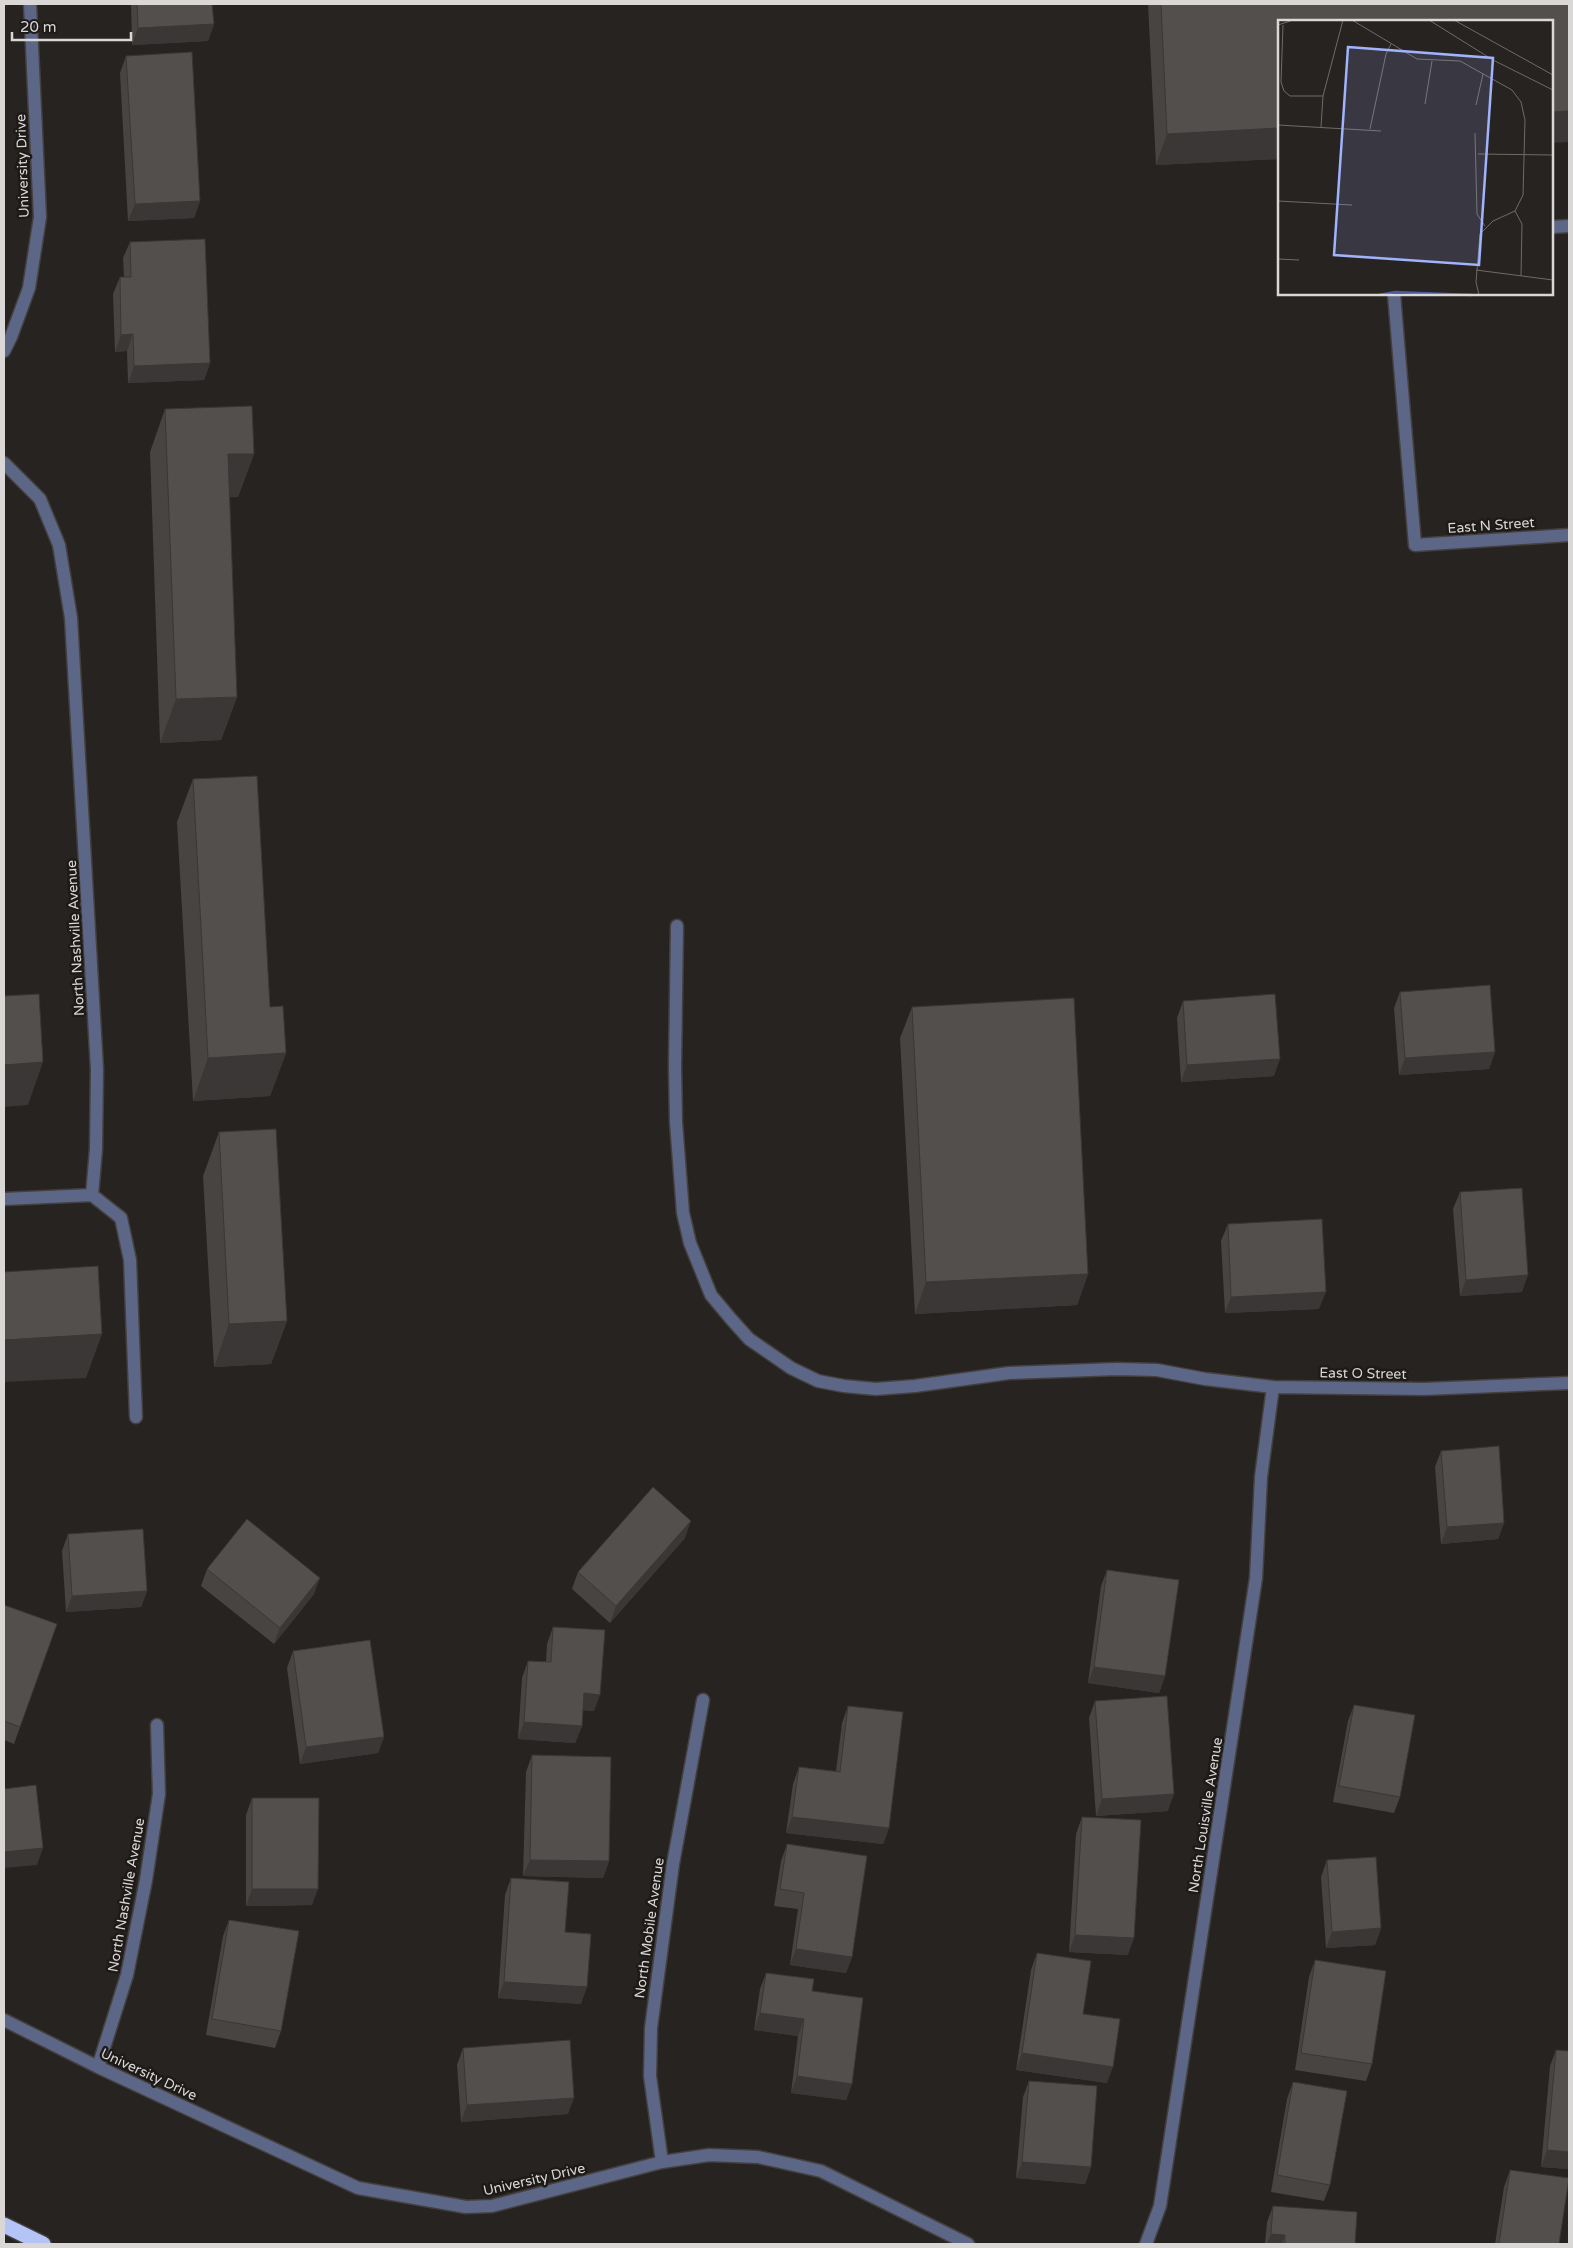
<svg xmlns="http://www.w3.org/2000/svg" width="1573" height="2248" font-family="'Varela Round',sans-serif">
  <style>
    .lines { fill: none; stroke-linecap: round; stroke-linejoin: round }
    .minor-casing { stroke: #44403e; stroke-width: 15 }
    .highway-casing { stroke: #44403e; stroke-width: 18 }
    .minor { stroke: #5c6687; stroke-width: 12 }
    .highway { stroke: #b5c4f6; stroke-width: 15 }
    .wall { fill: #474442 }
    .shaded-wall { fill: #3a3736 }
    .building { fill: #534f4d; stroke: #3a3736 }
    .labels { text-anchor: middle; stroke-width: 5; stroke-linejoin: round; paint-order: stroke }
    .street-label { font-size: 14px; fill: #dad8d6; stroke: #1d1a18 }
    .inset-river { fill: none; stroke: #4a5aa5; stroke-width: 2.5 }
    .inset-road { fill: none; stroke: #6f6b69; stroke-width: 1 }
    .view { fill: #a0b3fd; fill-opacity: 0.15; stroke: #a0b3fd; stroke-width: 2.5 }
    .inset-edge { fill: none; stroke: #dad8d6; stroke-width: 2.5 }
  </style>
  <rect width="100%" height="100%" fill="#272321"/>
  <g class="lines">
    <g class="minor-casing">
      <path id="minor" d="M1552 227 1569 226
        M1394 294 1415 545 1569 535
        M4 351 11 337 29 288 40 217 30 4
        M4 463 40 499 59 545 71 618 97 1069 96 1149 92 1195 121 1218 130 1260 136 1417
        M677 926 675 1067 676 1122 683 1213 690 1243 711 1295 731 1319 749 1339 791 1368 818 1381 844 1386 876 1389 915 1386 1009 1373 1117 1369 1157 1370 1205 1379 1273 1387 1424 1389 1569 1383
        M4 1199 92 1195
        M4 2020 98 2067 358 2188 466 2207 492 2206 662 2162 709 2155 758 2157 821 2171 968 2244
        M98 2067 127 1975 146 1880 159 1794 157 1725
        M662 2162 650 2076 651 2028 673 1864 703 1700
        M1146 2244 1160 2206 1256 1578 1261 1477 1273 1387"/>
    </g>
    <g class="highway-casing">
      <path id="highway" d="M4 2225 43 2244"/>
    </g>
    <use href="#minor" class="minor"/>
    <use href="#highway" class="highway"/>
  </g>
  <path class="wall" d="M131 4H212L214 24 208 41 132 45Z
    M1148 4H1569L1279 21V159L1156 165Z
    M126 56 200 201 194 218 128 221 120 73Z
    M130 242 210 363 204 380 128 383 127 351 115 352 113 294 120 277H124L123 258Z
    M165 409 254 454 238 497H229L237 697 221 740 160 743 150 452Z
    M193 779 286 1053 270 1096 193 1101 177 822Z
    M1400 992 1495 1052 1489 1069 1399 1075 1394 1008Z
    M1183 1001 1274 1076 1181 1082 1177 1018Z
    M912 1007 1088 1274 1077 1305 915 1314 900 1038Z
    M219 1132 287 1321 271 1364 214 1367 203 1176Z
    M1460 1192 1522 1292 1460 1296 1453 1209Z
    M1228 1224 1319 1309 1225 1313 1221 1241Z
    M1441 1451 1504 1523 1498 1539 1441 1544 1435 1467Z
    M68 1534 147 1591 141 1607 66 1612 62 1551Z
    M685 1538 610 1623 572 1589 578 1572Z
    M207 1569 314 1594 274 1644 201 1586Z
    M1107 1570 1165 1676 1159 1693 1088 1683 1101 1586Z
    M4 1605 57 1624 14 1744 4 1740Z
    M553 1627 594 1711 582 1710V1726L575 1743 518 1739 522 1678 528 1661 546 1662 547 1644Z
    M293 1651 384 1737 378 1753 300 1764 287 1668Z
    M1095 1701 1168 1811 1096 1816 1089 1718Z
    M1354 1705 1400 1797 1394 1813 1333 1802 1348 1721Z
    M848 1706 889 1828 883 1844 786 1833 793 1784 799 1767 836 1771 842 1723Z
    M532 1755 609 1861 603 1878 523 1876 526 1772Z
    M252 1798 312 1905 246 1906V1815Z
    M1082 1817 1128 1955 1069 1952 1076 1834Z
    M787 1844 852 1957 846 1973 790 1965 798 1909 774 1906 781 1861Z
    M1327 1860 1381 1928 1375 1945 1326 1948 1321 1877Z
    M511 1878 581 2004 498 1998 505 1895Z
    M229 1920 281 2031 275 2048 206 2035 223 1936Z
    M1037 1953 1107 2083 1016 2070 1031 1970Z
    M1315 1960 1372 2064 1366 2081 1295 2070 1309 1977Z
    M766 1973 812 1991 852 2084 846 2100 791 2093 798 2036 754 2030 760 1989Z
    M463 2048 568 2114 461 2122 457 2065Z
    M1556 2050 1569 2051V2169L1541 2167 1550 2066Z
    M1029 2081 1091 2167 1085 2184 1016 2178 1023 2097Z
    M1293 2082 1330 2185 1324 2201 1271 2192 1287 2099Z
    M1510 2170 1559 2244H1495L1504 2187Z
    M1273 2206 1355 2244H1265L1267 2222Z"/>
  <path class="shaded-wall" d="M214 24 208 41 132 45 138 28Z
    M1569 111V142L1552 143V112Z
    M1279 128V159L1156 165 1167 134Z
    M200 201 194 218 128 221 135 204Z
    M133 334 127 351 115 352 121 335Z
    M210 363 204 380 128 383 134 366Z
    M228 454H254L238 497 212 498Z
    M237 697 221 740 160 743 176 699Z
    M1495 1052 1489 1069 1399 1075 1405 1058Z
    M286 1053 270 1096 193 1101 208 1058Z
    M1280 1059 1274 1076 1181 1082 1187 1065Z
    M43 1062 28 1105 4 1107V1065Z
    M1088 1274 1077 1305 915 1314 926 1282Z
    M1528 1275 1522 1292 1460 1296 1466 1280Z
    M1326 1292 1319 1309 1225 1313 1231 1297Z
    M287 1321 271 1364 214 1367 229 1324Z
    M102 1334 86 1378 4 1382V1340Z
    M691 1521 685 1538 610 1623 616 1606Z
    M1504 1523 1498 1539 1441 1544 1447 1527Z
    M320 1578 314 1594 274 1644 280 1628Z
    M147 1591 141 1607 66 1612 72 1596Z
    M1094 1667 1165 1676 1159 1693 1088 1683Z
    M584 1693 600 1695 594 1711 577 1710Z
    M524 1722 582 1726 575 1743 518 1739Z
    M384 1737 378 1753 300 1764 306 1747Z
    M1174 1794 1168 1811 1096 1816 1102 1799Z
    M792 1817 889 1828 883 1844 786 1833Z
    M43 1848 37 1865 4 1868V1852Z
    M530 1860 609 1861 603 1878 523 1876Z
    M252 1889H318L312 1905 246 1906Z
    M1381 1928 1375 1945 1326 1948 1332 1932Z
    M1075 1935 1134 1938 1128 1955 1069 1952Z
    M796 1949 852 1957 846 1973 790 1965Z
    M504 1982 587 1987 581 2004 498 1998Z
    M760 2013 804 2019 798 2036 754 2030Z
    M1022 2053 1113 2067 1107 2083 1016 2070Z
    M797 2076 852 2084 846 2100 791 2093Z
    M574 2098 568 2114 461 2122 467 2105Z
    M1547 2150 1569 2152V2169L1541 2167Z
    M1022 2162 1091 2167 1085 2184 1016 2178Z
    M1271 2234 1285 2235 1282 2244H1267Z"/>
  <path class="building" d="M137 4H212L214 24 138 28Z
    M1161 4H1569V111L1552 112V21H1279V128L1167 134Z
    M192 52 200 201 135 204 126 56Z
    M205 239 210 363 134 366 133 334 121 335 120 277H131L130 242Z
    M252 406 254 454H228L237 697 176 699 165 409Z
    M257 776 270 1007 283 1006 286 1053 208 1058 193 779Z
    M1490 985 1495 1052 1405 1058 1400 992Z
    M39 994 43 1062 4 1065V996Z
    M1275 994 1280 1059 1187 1065 1183 1001Z
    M1074 998 1088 1274 926 1282 912 1007Z
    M276 1129 287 1321 229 1324 219 1132Z
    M1522 1188 1528 1275 1466 1280 1460 1192Z
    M1322 1219 1326 1292 1231 1297 1228 1224Z
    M98 1266 102 1334 4 1340V1272Z
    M1499 1446 1504 1523 1447 1527 1441 1451Z
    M653 1487 691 1521 616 1606 578 1572Z
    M247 1519 320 1578 280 1628 207 1569Z
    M143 1529 147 1591 72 1596 68 1534Z
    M1107 1570 1179 1580 1165 1676 1094 1667Z
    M4 1605 57 1624 20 1727 4 1721Z
    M553 1627 605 1630 600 1695 584 1693 582 1726 524 1722 528 1661 551 1662Z
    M370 1640 384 1737 306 1747 293 1651Z
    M1167 1696 1174 1794 1102 1799 1095 1701Z
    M1354 1705 1415 1715 1400 1797 1339 1786Z
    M848 1706 903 1712 889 1828 792 1817 799 1767 840 1772Z
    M532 1755 611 1757 609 1861 530 1860Z
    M36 1785 43 1848 4 1852V1789Z
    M252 1798H319L318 1889H252Z
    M1082 1817 1141 1820 1134 1938 1075 1935Z
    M787 1844 867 1856 852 1957 796 1949 804 1893 780 1889Z
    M1376 1857 1381 1928 1332 1932 1327 1860Z
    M511 1878 569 1882 565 1932 591 1934 587 1987 504 1982Z
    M229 1920 299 1931 281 2031 212 2019Z
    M1037 1953 1091 1961 1083 2014 1120 2019 1113 2067 1022 2053Z
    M1315 1960 1386 1971 1372 2064 1301 2053Z
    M766 1973 814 1979 812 1991 863 1998 852 2084 797 2076 804 2019 760 2013Z
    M570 2040 574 2098 467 2105 463 2048Z
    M1556 2050 1569 2051V2152L1547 2150Z
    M1029 2081 1097 2086 1091 2167 1022 2162Z
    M1293 2082 1347 2091 1330 2185 1277 2175Z
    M1510 2170 1569 2178 1559 2244H1499Z
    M1273 2206 1357 2212 1355 2244H1285V2235L1271 2234Z"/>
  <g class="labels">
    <g class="street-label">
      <text transform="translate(22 166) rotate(-92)" y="5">University Drive</text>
      <text transform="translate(1491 525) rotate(-4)" y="5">East N Street</text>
      <text transform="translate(75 938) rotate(-93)" y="5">North Nashville Avenue</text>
      <text transform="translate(1363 1373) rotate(1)" y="5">East O Street</text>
      <text transform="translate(1205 1815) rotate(-81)" y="5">North Louisville Avenue</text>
      <text transform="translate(126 1895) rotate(-80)" y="5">North Nashville Avenue</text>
      <text transform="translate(649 1928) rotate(-82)" y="5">North Mobile Avenue</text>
      <text transform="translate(149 2074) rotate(25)" y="5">University Drive</text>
      <text transform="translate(534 2179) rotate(-13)" y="5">University Drive</text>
    </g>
  </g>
  <g transform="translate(1278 20)">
    <rect width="275" height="275" fill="#272321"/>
    <path class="inset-river" d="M101 275 117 272 194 275"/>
    <path class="inset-road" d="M74 0 139 39 182 41 234 70 243 82 247 100 245 175 237 191 215 201 202 214 198 262 201 275M151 0 215 40 275 70M176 0 275 55M0 5 15 0M5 5 3 62 6 71 12 76H45M147 84 154 41M198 85 205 54M0 105 103 111M43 107 45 76 65 0M92 109 108 34 113 24M197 113 199 194 207 206M200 134 275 135M0 181 74 185M237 191 244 204 243 256M0 239 21 240M198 250 275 260"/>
    <path class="view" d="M70 27 215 38 201 245 56 235Z"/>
    <rect width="275" height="275" class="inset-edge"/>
  </g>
  <rect width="1573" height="2248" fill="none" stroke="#dad8d6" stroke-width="10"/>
  <path d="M12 32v8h119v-8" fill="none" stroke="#dad8d6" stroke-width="2.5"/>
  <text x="20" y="32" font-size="15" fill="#dad8d6" stroke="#1d1a18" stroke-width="4" paint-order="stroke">20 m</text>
</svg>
